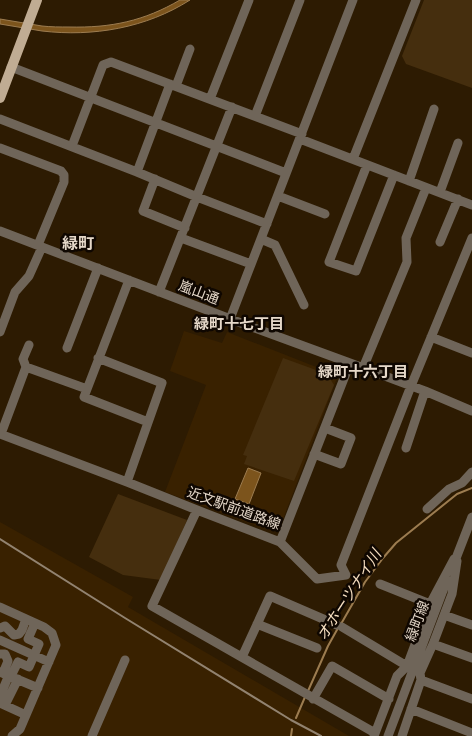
<svg xmlns="http://www.w3.org/2000/svg" width="472" height="736" font-family="'Times New Roman','Noto Sans JP',serif">
  <style>
    .built { fill: #392100 }
    .green { fill: #452e0e }
    .water { fill: #7c541c; stroke: #9c7c50 }
    .lines { fill: none; stroke-linecap: round; stroke-linejoin: round }
    .stream { stroke: #9c7c50; stroke-width: 2 }
    .minor { stroke: #6f6559; stroke-width: 9 }
    .major { stroke: #c0ac93; stroke-width: 10 }
    .rail { stroke: #928370; stroke-width: 2 }
    .labels { text-anchor: middle; stroke-width: 5; stroke-linejoin: round; paint-order: stroke }
    .street-label { font-size: 14px; fill: #e5d8c9; stroke: #0f0701 }
    .neighbourhood-label { font-size: 15px; font-weight: bold; fill: #e5d8c9; stroke: #0f0701 }
    .water-label { font-size: 15px; font-style: italic; fill: #f7dfc1; stroke: #0f0701 }
    .quarter-label { font-size: 16px; font-weight: bold; fill: #e5d8c9; stroke: #0f0701 }
  </style>
  <rect width="100%" height="100%" fill="#2d1b02"/>
  <path class="built" d="M184 331 222 343 227 332 334 374 337 378 280 527 271 531 165 492 206 385 170 371Z
    M0 522 133 597 128 607 349 736H0Z"/>
  <path class="green" d="M424 0H472V88L406 64 402 56Z
    M283 358 327 374 334 385 294 481 244 464 247 456 243 455Z
    M118 494 187 520 161 580 123 575 89 557Z"/>
  <path class="water" d="M180 0H190C146 28 93 37 42 31 28 29 14 26 0 24V19C14 21 28 24 42 26 51 27 60 27 69 27 111 28 144 21 180 0Z
    M248 468 261 473 249 504 235 499Z"/>
  <g class="lines">
    <path class="stream" d="M341 624 365 582 383 558 396 543 457 494 472 488
      M308 691 328 646 338 628
      M296 718 305 697
      M291 736 292 729"/>
    <path class="minor" d="M11 67 286 173
      M176 86 190 49
      M210 99 249 0
      M255 116 300 0
      M0 119 137 172 197 197 267 224
      M300 139 472 205
      M72 146 103 65 111 62 302 134
      M0 148 61 171 64 175V182L38 245
      M353 159 416 0
      M367 165 329 262 356 271 394 175
      M137 172 170 84
      M155 179 143 211 185 228
      M409 181 434 109
      M440 192 458 143
      M278 196 325 214
      M0 231 241 323 350 363 425 391 472 411
      M181 238 251 264
      M261 239 275 245 304 305
      M440 242 458 199
      M129 280 84 397 148 422
      M159 292 232 107
      M230 319 353 0
      M0 332 15 292 29 276 42 247
      M431 337 472 353
      M67 348 98 268
      M98 358 162 383 127 482
      M26 367 23 359 29 345
      M363 368 407 262 406 238 426 188
      M0 434 127 482 197 510 280 542 317 579 346 575 341 565 411 386 472 238
      M1 434 26 367 87 389
      M406 448 425 391
      M314 454 341 464 351 438 325 428
      M427 509 449 489 462 483 472 472
      M197 510 152 606 375 733
      M280 542 350 363
      M453 566 472 517
      M380 584 430 604
      M0 607 44 627 52 633 56 645 20 729 12 736
      M444 615 472 625
      M257 624 317 648
      M342 627 407 666
      M0 628 5 626 14 635 19 634 22 630 26 619
      M0 640 49 662
      M433 644 472 658
      M0 654H5L8 661 3 673
      M242 657 270 596 337 625
      M0 672 38 688
      M11 676 18 662 29 667 39 644 28 639 35 623
      M421 680 472 699
      M0 696 9 675
      M313 699 332 666 389 699
      M0 703 26 715
      M5 705 18 679
      M411 709 472 733
      M92 736 125 660
      M374 736 397 676 407 666 430 604 454 559 457 561 452 594 433 644 420 673 421 680 402 736
      M388 736 447 580"/>
    <path class="major" d="M0 98 37 0"/>
    <path class="rail" d="M0 539 125 618 291 720 321 736"/>
  </g>
  <g class="labels">
    <g class="street-label">
      <text transform="translate(199 292) rotate(21)" y="5">嵐山通</text>
      <text transform="translate(234 508) rotate(20)" y="5">近文駅前道路線</text>
      <text transform="translate(417 621) rotate(-69)" y="5">緑町線</text>
    </g>
    <g class="neighbourhood-label">
      <text x="239" y="329">緑町十七丁目</text>
      <text x="363" y="377">緑町十六丁目</text>
    </g>
    <g class="water-label">
      <text transform="translate(349 595) rotate(-57)" y="5">オホーツナイ川</text>
    </g>
    <g class="quarter-label">
      <text x="78" y="249">緑町</text>
    </g>
  </g>
</svg>
